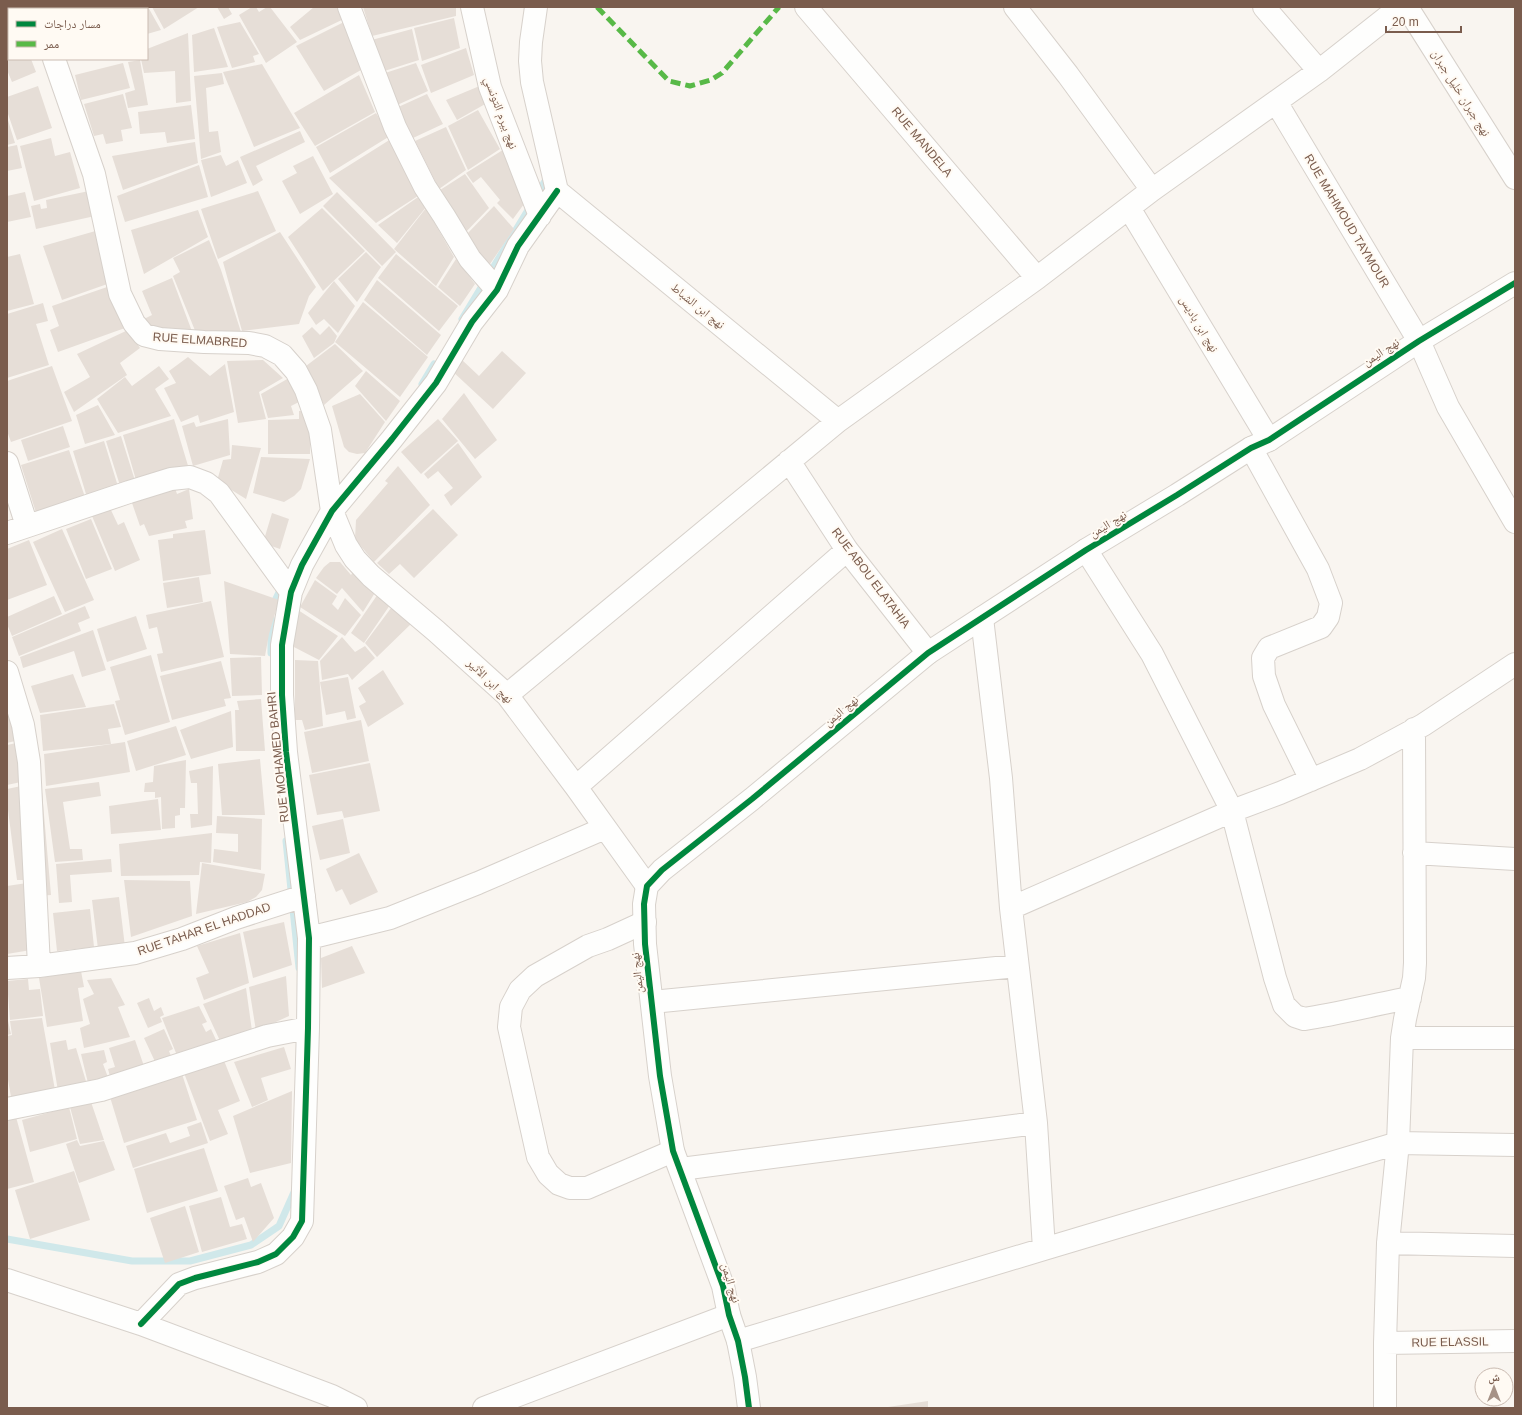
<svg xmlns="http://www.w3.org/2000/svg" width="1522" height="1415" font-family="Helvetica,'Noto Naskh Arabic',sans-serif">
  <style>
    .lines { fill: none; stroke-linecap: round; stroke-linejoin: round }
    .stream { stroke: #d0e8ea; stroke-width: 7 }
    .building { fill: #e6ded7 }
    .minor-casing { stroke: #d7d1cb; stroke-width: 24 }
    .tertiary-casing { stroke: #d7d1cb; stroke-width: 24 }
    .minor { stroke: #fefefd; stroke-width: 22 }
    .tertiary { stroke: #fefefd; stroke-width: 22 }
    .quiet { stroke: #58b947; stroke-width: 5; stroke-dasharray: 10 5; stroke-linecap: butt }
    .cycleway-casing { stroke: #fffaf3; stroke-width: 8 }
    .cycleway { stroke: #00873e; stroke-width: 6 }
    .labels { text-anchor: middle; stroke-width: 4; stroke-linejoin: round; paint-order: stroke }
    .street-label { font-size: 12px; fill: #7a5c4d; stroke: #fffaf3 }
  </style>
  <rect width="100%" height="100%" fill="#f9f5f0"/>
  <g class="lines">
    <path class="stream" d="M536 196 548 176
      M462 319 531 205
      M422 384 434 364
      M272 607 282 586
      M271 618V653
      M286 841 299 968
      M7 1239 132 1261H190L251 1245 279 1226 295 1190"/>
  </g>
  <path class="building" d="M54 7H77V9H54Z
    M79 7H148L161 30 147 34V9H80Z
    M152 7H199L164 29Z
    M217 7H228L232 14 224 19Z
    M252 7H256L259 12 267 7H270L297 42 266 63 239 15Z
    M314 7H344L348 17 300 40 290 27Z
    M363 7H456V16L372 36Z
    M454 18 460 48 422 61 414 28Z
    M240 22 259 54 253 56 255 62 232 68 217 27Z
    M344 22 361 70 324 91 296 46Z
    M214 28 228 67 194 72 192 35Z
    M412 29 419 60 378 73 368 41Z
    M188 33 191 101 176 103 175 71 144 73 141 59H147V49Z
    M9 44V59H31L36 72 12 82 7 70V45Z
    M466 48 474 75 431 93 421 65Z
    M140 60 148 105 128 108 125 93 135 90 128 62Z
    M123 63 130 88 81 100 75 75Z
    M416 63 428 91 395 106 382 74Z
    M262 64 300 128 254 147 223 72Z
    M222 73 224 84 206 88 209 132 218 131 221 152 201 159 194 76Z
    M359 75 375 112 315 146 294 113Z
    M482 85 487 103 457 120 446 100Z
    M38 86 52 128 17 140 7 111V97Z
    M123 94 132 128 121 130 123 141 106 144 103 134 94 136 84 104Z
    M427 94 443 124 413 138 396 108Z
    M191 105 195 139 167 143 165 132 140 134 138 112Z
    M478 110 500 149 468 170 448 126Z
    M376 113 390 136 330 173 316 147Z
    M7 117 15 143 7 145Z
    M446 127 466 170 439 189 415 141Z
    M300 131 305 142 256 166 263 180 253 186 240 157Z
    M51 138 55 156 70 152 80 188 34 201 20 146Z
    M391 139 421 194 376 223 329 178Z
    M195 142 198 163 123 190 112 156Z
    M17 145 22 168 7 171V147Z
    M506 148 527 196 524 204 513 219 497 203 500 200 481 177 473 183 466 173Z
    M221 155 226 166 238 160 247 183 211 197 201 160Z
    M313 156 333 194 300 214 282 181 297 173 293 166Z
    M199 165 208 197 125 222 117 196Z
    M465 174 489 208 463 235 437 192Z
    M89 191 95 216 36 229 31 206 40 204 41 209 47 208 46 200Z
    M258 191 276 231 218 259 201 209Z
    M25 192 31 217 7 222V196Z
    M337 192 396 252 382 266 323 206Z
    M421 195 427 206 397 243 378 225Z
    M494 206 514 229 490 264 484 268 466 235Z
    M322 208 365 251 323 291 288 237Z
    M426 208 454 257 436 286 394 249Z
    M198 210 208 237 144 274 131 230Z
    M99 230 113 282 62 300 43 246Z
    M280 232 316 287 309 296 299 324 242 331 223 262Z
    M209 240 221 270 241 332 196 333 173 276 180 272 173 258Z
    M366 252 381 267 357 302 338 279Z
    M20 254 34 304 7 311V257Z
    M396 254 458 306 439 331 378 278Z
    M456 259 475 284 460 306 438 287Z
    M172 278 193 334 151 328 144 319 152 315 142 291Z
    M377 280 441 335 427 355 364 300Z
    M334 281 355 306 338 333 324 319 316 325 308 313Z
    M110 286 125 328 58 352 50 330 59 326 52 306Z
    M363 302 428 357 400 397 335 342Z
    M43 303 48 321 36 324 49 365 7 378V314Z
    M329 326 337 336 334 343 314 358 302 336 312 327 320 335Z
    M128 330 140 348 120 363 127 375 74 412 64 392 90 377 77 354Z
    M335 344 363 371 324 405 306 366Z
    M502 351 526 373 493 409 451 370 461 359 479 376Z
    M188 357 210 376 225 364 234 412 200 423 198 415 181 422 164 388 176 383 169 371Z
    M263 360 283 378 259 392 266 419 238 423 227 361Z
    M52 366 72 421 11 442 7 431V381Z
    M159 366 169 379 155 389 171 416 118 433 97 399 125 377 132 386Z
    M366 371 400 401 386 421 355 386Z
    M289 378 303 400 291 406 294 415 268 418 261 394Z
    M464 393 497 440 475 459 442 419Z
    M360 394 385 422 365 453 357 454 349 452 344 447 332 406Z
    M98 405 115 435 85 444 76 415Z
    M299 411H310V454H268V420L299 419Z
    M174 419 189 469 138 487 123 435Z
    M228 419 230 455 193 466 182 426 194 422 196 427Z
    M438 419 458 441 421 474 401 452Z
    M63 426 70 447 28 461 21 440Z
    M121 436 137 487 122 492 106 441Z
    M104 441 120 493 89 504 73 451Z
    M458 443 482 477 451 506 444 495 453 488 438 471 428 479 424 474Z
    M232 445 261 448 246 499 217 481 223 460 231 459Z
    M69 450 87 503 38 519 21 465Z
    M261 457 310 459 301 489 294 496 284 502 253 493Z
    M398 466 430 505 374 562 355 539 356 520 388 483 385 481Z
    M175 488 177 494 189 489 193 519 185 521 187 528 149 536 144 524 140 526 132 503Z
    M110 508 118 525 124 522 140 560 115 571 92 516Z
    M433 509 458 535 414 578 400 564 389 574 377 563Z
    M272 513 289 519 280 549 263 543Z
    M91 519 112 569 86 579 66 529Z
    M62 529 94 600 65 612 33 542Z
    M205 530 211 574 163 581 158 540 173 538V534Z
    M29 540 47 585 7 600V549Z
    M330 562H340L351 575 355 569 376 591 363 612 342 588 337 594 316 578 324 567Z
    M199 577 203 602 167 608 163 583Z
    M315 580 337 596 332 604 338 610 345 598 361 615 345 636 300 607Z
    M224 581 279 600 269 634 265 656 230 654Z
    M380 591 392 602 364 643 351 633Z
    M54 596 62 614 12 636 7 624V617Z
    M211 601 224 657 161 672 157 654 163 653 157 627 149 629 146 615Z
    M394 604 413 622 377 657 365 643Z
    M85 606 90 618 78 623 81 631 19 656 12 637Z
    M298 610 338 636 319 660 292 646Z
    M136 616 147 649 107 662 97 629Z
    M93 630 106 670 82 677 74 651 23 668 20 657Z
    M342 637 355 652 365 646 375 658 352 680 348 674 322 680 320 661Z
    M151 655 170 722 125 735 115 701 120 700 110 667Z
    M261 657 262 695 232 696 230 658Z
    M295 660 318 661 323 726 305 730 302 720H295Z
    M221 661 231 698 224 699 226 706 172 720 160 676Z
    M383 670 404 704 368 727 359 706 366 702 358 688Z
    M73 674 86 707 40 713 31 686Z
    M348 677 356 718 347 720 345 711 326 715 320 682Z
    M7 691 23 739 7 743Z
    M261 699 265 751H236L235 710H239L237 701Z
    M114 704 121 727 108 729 111 744 43 751 40 715Z
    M231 711 233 747 191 759 180 730Z
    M361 720 369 761 312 773 304 732Z
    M176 726 186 755 136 771 127 741Z
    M26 741 35 779 7 785V745Z
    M125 742 130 772 46 786 44 754Z
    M260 759 265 815H222L218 764Z
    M186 760 185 808H180V815L175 816V828L162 829 161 797 155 798V792H144L145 783 153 782 154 766Z
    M370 763 380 811 344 818 342 811 317 815 309 775Z
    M213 766 212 825 191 828 190 814H198L197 783H191L189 771Z
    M99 782 101 796 63 802 70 849H82L83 860 55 862 45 789Z
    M26 785 42 792 51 895 35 896 33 880H17L7 802V789Z
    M158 799 161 830 111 834 109 806Z
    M217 816 262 819 261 870 213 862 214 849 238 852V834L216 833Z
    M343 819 350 853 320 860 312 826Z
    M212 833 211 863 200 862 199 875 121 876 119 844Z
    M359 853 378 892 350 905 342 889 336 892 326 869Z
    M111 859 112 872 70 875 72 902 59 903 56 864Z
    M202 863 265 874 262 890 256 897 247 902 196 914Z
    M124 880 190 881 192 916 131 937Z
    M27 883 37 949 7 954V886Z
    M119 897 125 947 98 949 92 900Z
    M90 909 94 947 57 951 53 913Z
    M284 922 292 965 253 978 243 932Z
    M240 933 249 983 204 1000 196 978 209 973 197 946Z
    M352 946 365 973 322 988 321 958Z
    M81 971 84 987 78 988 83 1021 47 1027 39 978Z
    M286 976 289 1016 256 1031 249 987Z
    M111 978 125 1005 118 1007 130 1037 84 1048 80 1028 90 1024 83 999 94 994 87 980Z
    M28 979 29 990 40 989 43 1016 10 1020 7 981Z
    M246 988 252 1031 221 1043 203 1004Z
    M149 998 154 1011 161 1007 164 1015 160 1017 162 1022 148 1028 137 1003Z
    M199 1006 207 1022 202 1024 206 1032 211 1029 217 1042 178 1058 162 1018Z
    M42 1018 55 1090 11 1097 7 1074V1036L12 1035 10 1021Z
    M7 1021H8L11 1034 7 1035Z
    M164 1029 173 1049 169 1051 173 1061 158 1068 144 1038Z
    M66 1040 68 1050 76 1048 88 1088 58 1091 50 1043Z
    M135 1040 145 1069 111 1080 108 1069 115 1067 109 1048Z
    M284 1047 291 1069 261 1078 268 1100 252 1107 234 1062Z
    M104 1050 107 1062 103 1064 109 1080 89 1087 81 1054Z
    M223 1058 240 1101 218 1110 228 1134 210 1141 184 1073Z
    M182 1074 197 1120 124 1143 110 1097Z
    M292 1091 291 1163 250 1173 233 1116Z
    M91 1102 104 1140 80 1144 70 1107Z
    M69 1107 77 1139 30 1152 22 1120Z
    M16 1117 34 1182 7 1189V1120Z
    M201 1122 208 1143 133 1168 126 1146 166 1133 170 1143 190 1136 187 1127Z
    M77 1140 80 1146 104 1141 115 1170 79 1183 66 1144Z
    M204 1148 218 1191 147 1213 134 1169Z
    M74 1171 90 1220 30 1239 15 1190Z
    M248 1178 251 1187 261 1183 274 1218 253 1242 244 1217 236 1220 224 1186Z
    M221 1197 230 1227 242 1224 247 1239 202 1252 189 1206Z
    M185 1206 199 1252 165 1263 150 1218Z
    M928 1401V1408H888V1407Z"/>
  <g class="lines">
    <g class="minor-casing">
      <path id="minor" d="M36 7V9
        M349 7 395 127 425 187 444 216 470 259 497 290
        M472 7 490 87 540 216
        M536 7 531 42 530 61 532 82 557 191
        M806 7 1037 278
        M1015 7 1068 75 1152 190
        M1264 7 1319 71
        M1407 7 1515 178
        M54 59 94 174 120 294 134 323 144 335 160 339 204 342 249 343 265 346 282 355 296 371 306 390 320 430 332 511 346 545 355 559 371 576 436 631 507 695 576 787 647 886
        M1276 102 1419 341 1448 407 1515 522
        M557 191 838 421
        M1129 208 1269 440
        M1251 448 1318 569 1331 603 1328 617 1321 627 1269 648 1263 658 1264 676 1274 705 1311 780
        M789 461 847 550 928 653
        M7 463 27 526
        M7 533 129 492 171 479 190 477 206 483 219 493 291 592
        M1086 550 1152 654 1232 811 1275 978 1284 1005 1295 1016 1304 1019C1340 1014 1375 1004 1410 998
        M7 672 23 725 29 762 39 966
        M507 695 838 421 1037 278 1152 190 1319 71 1400 7
        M576 787 847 550
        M1414 853 1515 859
        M1011 908 1232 811 1280 793 1360 759 1423 725 1515 664
        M645 922 608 939 588 946 535 976 520 990 511 1007 509 1027 538 1157 548 1174 559 1184 570 1188H587L673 1151
        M309 938 390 918 478 883 605 828
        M7 968 39 966 135 953 182 939 236 918 304 896
        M652 1002 1017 966
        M1402 1038H1515
        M7 1109 101 1090 267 1036 308 1028
        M681 1169 1036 1123
        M1388 1243 1515 1246
        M1044 1249 1398 1143 1515 1145
        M7 1280 141 1324 332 1396 356 1408
        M141 1324 179 1284 195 1278 258 1262 276 1254 293 1237 302 1221 308 1028 309 938 286 752 282 695V645L291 592 302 565 332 511 392 439 436 383 472 322 497 290 518 246 557 191
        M738 1341 1044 1249 1036 1123 1011 908 1001 778 982 618
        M1385 1343 1515 1341
        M484 1408 729 1315
        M1385 1408V1343L1388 1243 1398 1143 1402 1038 1405 1019 1414 978 1415 963 1414 729"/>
    </g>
    <g class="tertiary-casing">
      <path id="tertiary" d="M749 1408 745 1377 738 1341 729 1315 723 1286 673 1151 660 1076 645 944 644 904 647 886 662 870 752 799 928 653 1086 550 1177 495 1251 448 1269 440 1419 341 1515 283"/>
    </g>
    <use href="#minor" class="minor"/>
    <use href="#tertiary" class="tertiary"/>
    <path class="quiet" d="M597 7 669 81 690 86 711 80 722 73 779 7"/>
    <g class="cycleway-casing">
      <path id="cycleway" d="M141 1324 179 1284 195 1278 258 1262 276 1254 293 1237 302 1221 308 1028 309 938 286 752 282 695V645L291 592 302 565 332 511 392 439 436 383 472 322 497 290 518 246 557 191
        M749 1408 745 1377 738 1341 729 1315 723 1286 673 1151 660 1076 645 944 644 904 647 886 662 870 752 799 928 653 1086 550 1177 495 1251 448 1269 440 1419 341 1515 283"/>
    </g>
    <use href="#cycleway" class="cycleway"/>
  </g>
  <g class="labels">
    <g class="street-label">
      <text transform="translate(1461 93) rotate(58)" y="4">نهج جبران خليل جبران</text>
      <text transform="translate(501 113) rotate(70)" y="4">نهج بيرم التونسي</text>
      <text transform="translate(922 142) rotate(50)" y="4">RUE MANDELA</text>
      <text transform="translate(1347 221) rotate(59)" y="4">RUE MAHMOUD TAYMOUR</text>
      <text transform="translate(698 306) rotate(39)" y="4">نهج ابن الشباط</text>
      <text transform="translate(1199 324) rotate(59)" y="4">نهج ابن باديس</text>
      <text transform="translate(200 340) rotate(4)" y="4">RUE ELMABRED</text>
      <text transform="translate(1381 352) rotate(-33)" y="4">نهج اليمن</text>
      <text transform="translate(1108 524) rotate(-31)" y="4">نهج اليمن</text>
      <text transform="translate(871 578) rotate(53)" y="4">RUE ABOU ELATAHIA</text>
      <text transform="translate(490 681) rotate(44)" y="4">نهج ابن الأثير</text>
      <text transform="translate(841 711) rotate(-40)" y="4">نهج اليمن</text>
      <text transform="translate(278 757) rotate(-96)" y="4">RUE MOHAMED BAHRI</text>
      <text transform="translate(204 929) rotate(-19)" y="4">RUE TAHAR EL HADDAD</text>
      <text transform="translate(637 973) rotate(-96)" y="4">نهج اليمن</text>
      <text transform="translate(731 1283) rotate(74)" y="4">نهج اليمن</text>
      <text transform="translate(1450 1342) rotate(-1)" y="4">RUE ELASSIL</text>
    </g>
  </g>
  <rect width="1522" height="1415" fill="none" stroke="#7a5c4d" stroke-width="16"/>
  <rect x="8" y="8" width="140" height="52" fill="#fffaf3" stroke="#cabbb1"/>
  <rect x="16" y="21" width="20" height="6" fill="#00873e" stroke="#cabbb1"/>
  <text x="44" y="28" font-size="12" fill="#7a5c4d">مسار دراجات</text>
  <rect x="16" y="41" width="20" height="6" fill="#58b947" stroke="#cabbb1"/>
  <text x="44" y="48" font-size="12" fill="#7a5c4d">ممر</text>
  <g transform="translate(1494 1387)"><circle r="19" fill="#fffaf3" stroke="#cabbb1"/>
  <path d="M0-3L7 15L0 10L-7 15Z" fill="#a69286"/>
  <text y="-6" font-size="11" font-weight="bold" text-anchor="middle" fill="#7a5c4d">ش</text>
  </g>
  <path d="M1386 26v6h75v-6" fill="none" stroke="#7a5c4d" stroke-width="2"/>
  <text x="1392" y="26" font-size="12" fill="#7a5c4d" stroke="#fffaf3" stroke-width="3" paint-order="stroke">20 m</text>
</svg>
